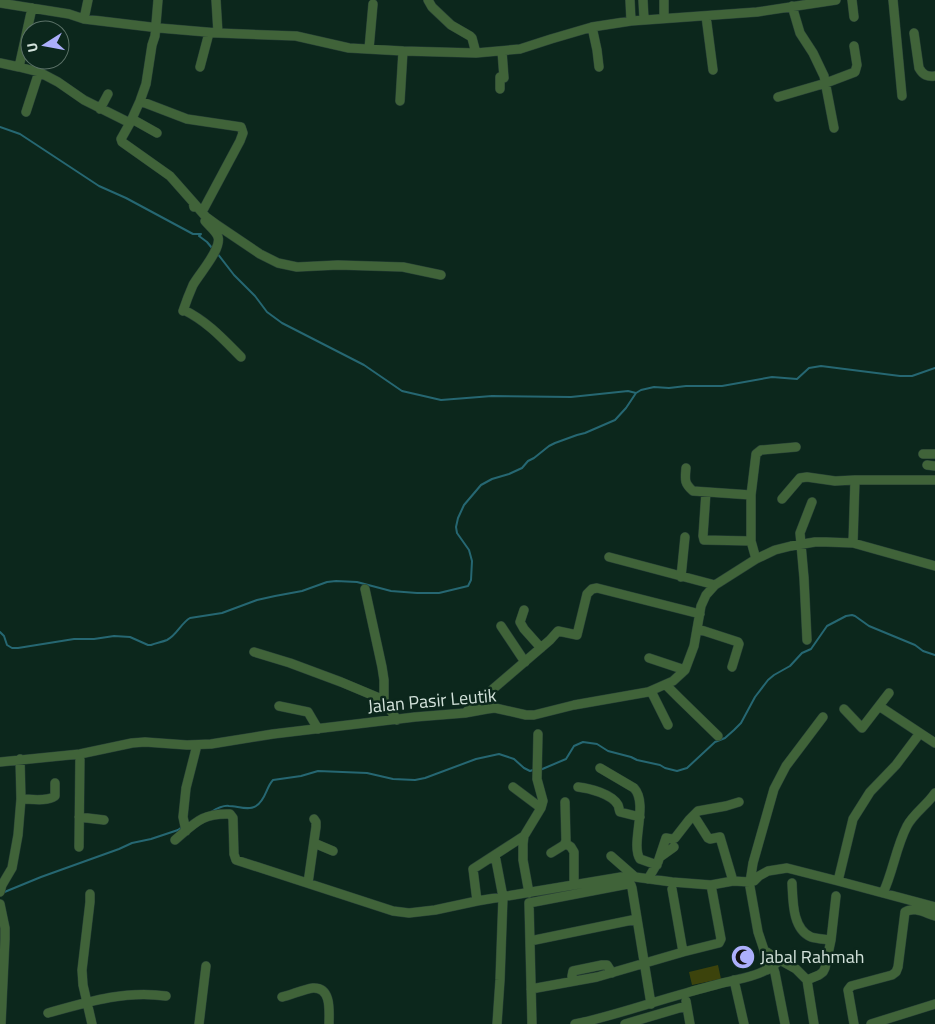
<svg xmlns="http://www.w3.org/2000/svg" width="935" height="1024" font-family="'Titillium Web',sans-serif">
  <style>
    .green { fill: #3c430c }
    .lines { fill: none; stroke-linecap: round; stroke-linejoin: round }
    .stream { stroke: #266772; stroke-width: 2 }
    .minor-casing { stroke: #284137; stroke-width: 10 }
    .minor { stroke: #406339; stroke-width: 9 }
    .labels { text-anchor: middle; stroke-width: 5; stroke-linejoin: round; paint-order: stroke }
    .street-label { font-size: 18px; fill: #d3e2db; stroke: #0c271c }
    .poi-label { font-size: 18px; fill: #d3e2db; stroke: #0c271c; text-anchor: start }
  </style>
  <rect width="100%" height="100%" fill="#0c271c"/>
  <path class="green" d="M718 965 721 979 692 985 689 972Z"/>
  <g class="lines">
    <path class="stream" d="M0 127 20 134 99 186 126 198 193 234H201L199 236 207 242 212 248
      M217 253 234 275 255 296 267 312 282 323 364 365 402 391 441 400 492 396 571 397 628 391 636 393
      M0 632 4 636 7 645 12 648H18L74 639H94L114 636 130 637 148 645H151C156 643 162 642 167 640 177 635 181 623 190 618L222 613 257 600 275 596 302 591 327 582 336 581 357 582 391 591 417 593H439L468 586 471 580 472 561 469 550 457 533 456 527 458 518 464 505 481 485 492 479 509 474 522 468 528 461 534 458 549 446 555 443 577 435 585 433 615 420 626 408 636 393 641 390 654 387 669 388 686 386H722L772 377 797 379 809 368 821 366 900 376H912L935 368
      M540 770 566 759 574 746 583 742 597 744 608 751 631 757 637 760 660 765 665 768 677 771 687 768 715 742 725 738 734 730 741 723 755 697 768 680 774 675 790 666 802 653 811 649 827 626 846 616 852 615 855 616 869 626 915 645 923 651 935 655
      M211 812C216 809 223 805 229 806 237 806 249 811 256 806 266 800 266 787 273 780L301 776 318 771 367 773 393 779 415 780 425 778 476 759 499 754 514 759 524 768 530 771 533 770
      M2 893 41 877 119 849 132 843 151 839 178 830 182 827"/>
    <g class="minor-casing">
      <path id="minor" d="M216 0 218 33
        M428 0 432 7 451 25 470 36 472 38 476 53
        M630 0 631 21
        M643 0 644 19
        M664 0V18
        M852 0 854 17
        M893 0 902 96
        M0 3 69 14 84 19 159 28 218 33 296 36 349 48 403 51 476 53 520 49 551 39 592 27 631 21 757 12 836 0
        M792 6 800 33 813 53 824 76 834 128
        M706 16 713 70
        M84 19 88 0
        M592 27 597 50 599 67
        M914 33 919 68C923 75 927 77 935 76
        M369 49 373 4
        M0 63 19 67 39 72 58 82 84 100 130 123 140 101 146 84 152 45 155 36 158 0
        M19 67 32 8
        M200 67 209 33
        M500 89V77L504 78 502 51
        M778 97 826 83 855 72 857 65 854 46
        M140 101 187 119 241 127 243 133 240 141 202 212
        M400 101 403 51
        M100 109 108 94
        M26 112 39 72
        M132 119 157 133
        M130 123 121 139 122 142 170 176 193 202 194 207
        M193 202 206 217 217 225 260 254 278 263 297 267 338 265 403 267 441 275
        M184 310C208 322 223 339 241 357
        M183 311C186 302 189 294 193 285 199 274 222 249 218 237 216 231 209 226 205 221
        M923 454H935
        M927 465 935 466
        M686 468C685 480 684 483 693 491L751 495
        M706 492 703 536 704 540 751 541
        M782 499 800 478 807 477 835 481 855 480
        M853 543 855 480H935
        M609 557 715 585
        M756 559 751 541V495L756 454 761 450 796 447
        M681 577 685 537
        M365 589 382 667 384 680V700
        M524 610 520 622 524 629 541 648
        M501 626 525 662
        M698 629 738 642 739 644 732 667
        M807 640 804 578 800 533 812 502
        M254 652 290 663 341 682 384 700 397 720
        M649 658 685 670
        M666 685 679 698 718 736
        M651 691 668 725
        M279 706 308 712 318 729
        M879 706 935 743
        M844 709 862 728 889 693
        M465 713 550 640 558 631 577 635 587 594 592 589 597 588 700 614
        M0 762 80 754 132 743 145 742 187 745 211 744 273 734 415 717 465 713 487 709 495 708 526 715H534L574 705 648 692 673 681 685 670 694 646 701 606 706 595 715 585 756 559 775 550 791 546 815 542H826L853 543 935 566
        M600 768 634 788C649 804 630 844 640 859L657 865
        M513 787 541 808
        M578 787C589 788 612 794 618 805 619 807 619 810 620 812L640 817
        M21 799C31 799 47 802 55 796V783
        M694 816 708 838 710 839 720 837 733 881
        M79 817 104 820
        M186 831 183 817 186 788 197 745
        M175 840C195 823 202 813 230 814L233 818 234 854 236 860 393 911 409 913 435 910 477 901 621 877H635L672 882 711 885 733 881 750 882 754 881 759 876 768 871 787 868 838 881 935 907
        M314 843 333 851
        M565 843 571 847 574 852V885
        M79 847 80 754
        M551 853 564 845 566 841 565 802
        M495 855 503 897 500 980 497 1024
        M611 856 635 877
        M660 857 674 847
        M648 879 658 862 666 838 672 839 675 838 689 820 698 811 726 806 739 802
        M838 881 853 819 870 792 896 765 920 733
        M750 882 753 863 774 789 786 766 823 717
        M308 883 316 827V822L314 819
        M792 883C793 900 792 929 811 937 817 939 825 939 831 940L825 968 823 972 819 975 807 980
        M750 887 758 932 764 950 767 970
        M672 889 683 952
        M0 892 2 885 12 868 18 835 21 799 20 759
        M529 893 523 860V844L524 836 541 808 543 801 537 779 538 734
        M883 893C893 872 896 847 907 826 913 814 927 805 935 793
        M90 894V902L82 970 83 985 92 1024
        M477 901 473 869 524 836
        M0 904 5 928V939L1 1024
        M831 940 836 896
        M530 941 637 919
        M764 950 771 955 796 969 807 980 814 1024
        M773 967 775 973 785 1024
        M734 980 744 1024
        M573 981 572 976 573 971 602 965H607L612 973
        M531 989 597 977 683 952 719 943 721 939 711 885
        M282 997C291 995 304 989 313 988 332 987 329 1012 329 1024
        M686 1001 690 1024
        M48 1013C87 1002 125 990 166 996
        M199 1024 206 966
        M532 1024 529 903 628 884 631 885 632 888 651 1004
        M575 1024C613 1016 649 1003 686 993 700 989 714 985 727 982 747 977 764 975 780 960
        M625 1024 686 1006
        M854 1024 848 990 851 986 892 975 896 972 898 967 905 912C914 906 925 913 935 916
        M871 1024 935 1004"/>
    </g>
    <use href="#minor" class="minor"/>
  </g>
  <defs>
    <g id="mosque-disc" transform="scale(1.25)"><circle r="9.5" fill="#acaffb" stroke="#0c271c"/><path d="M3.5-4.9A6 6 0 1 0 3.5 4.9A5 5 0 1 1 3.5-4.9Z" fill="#111"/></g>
  </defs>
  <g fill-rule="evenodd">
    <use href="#mosque-disc" x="743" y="957"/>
  </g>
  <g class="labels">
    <g class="street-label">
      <text transform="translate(432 701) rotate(-5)" y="6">Jalan Pasir Leutik</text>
    </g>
    <g class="poi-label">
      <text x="760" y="963">Jabal Rahmah</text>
    </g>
  </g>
  <g transform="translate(45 45) rotate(259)"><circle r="24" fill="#0c271c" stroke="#5c7268"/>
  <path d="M0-4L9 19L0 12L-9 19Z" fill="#acaffb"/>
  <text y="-8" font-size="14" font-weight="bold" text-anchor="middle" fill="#d3e2db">U</text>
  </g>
</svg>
